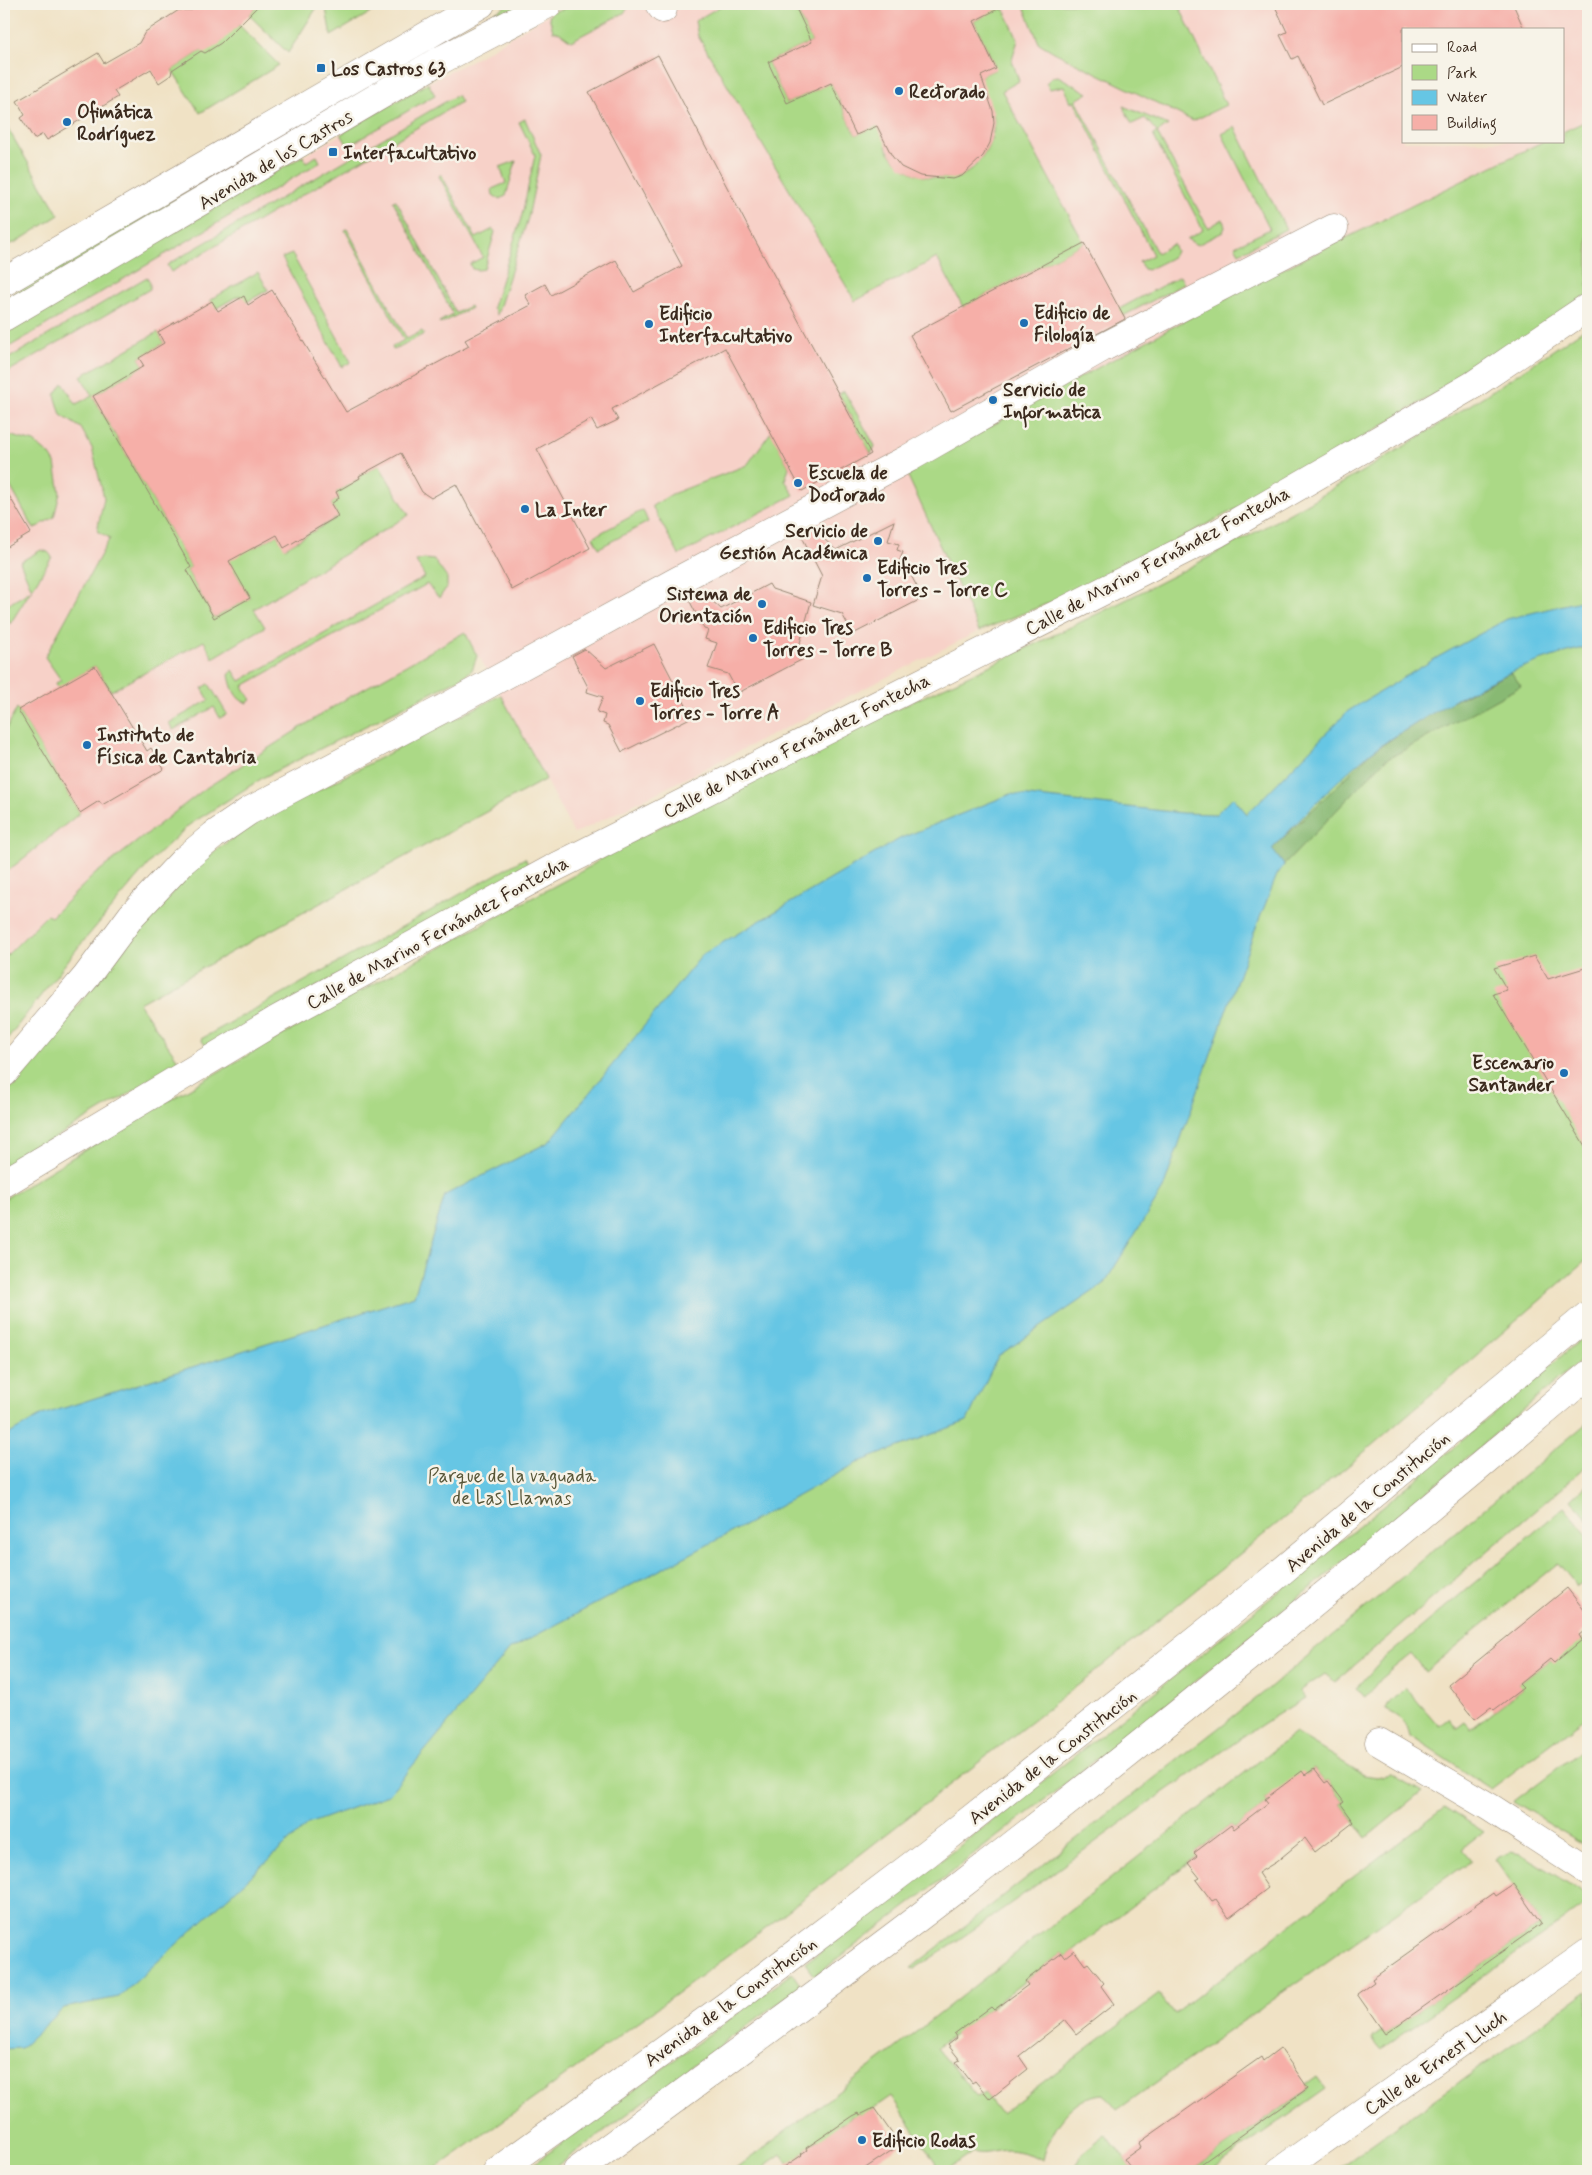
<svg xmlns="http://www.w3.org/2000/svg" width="1592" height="2175" font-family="Mynerve,sans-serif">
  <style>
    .built { fill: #f7d1c8 }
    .green { fill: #abd986; stroke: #738252 }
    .forest { fill: #88b973; stroke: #627248 }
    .water { fill: #66c6e4; stroke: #507881 }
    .building { fill: #f6afa8 }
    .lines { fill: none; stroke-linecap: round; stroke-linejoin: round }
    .minor-casing { stroke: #968672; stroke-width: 29 }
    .major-casing { stroke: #968672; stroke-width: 29 }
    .minor { stroke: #fff; stroke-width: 28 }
    .major { stroke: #fff; stroke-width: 28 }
    .poi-dot { fill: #1f6fb2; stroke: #f7f3e8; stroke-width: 2 }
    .labels { text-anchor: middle; stroke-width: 5; stroke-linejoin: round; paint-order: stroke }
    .poi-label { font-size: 19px; font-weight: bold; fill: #3b2a1e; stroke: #f7f3e8; text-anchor: start }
    .street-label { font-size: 19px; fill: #3b2a1e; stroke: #f7f3e8 }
    .park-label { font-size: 19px; fill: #575638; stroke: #f7f3e8 }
  </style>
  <rect width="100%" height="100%" fill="#f7f3e8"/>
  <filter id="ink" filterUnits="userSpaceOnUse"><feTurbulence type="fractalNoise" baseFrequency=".02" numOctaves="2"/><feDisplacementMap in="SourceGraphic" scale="10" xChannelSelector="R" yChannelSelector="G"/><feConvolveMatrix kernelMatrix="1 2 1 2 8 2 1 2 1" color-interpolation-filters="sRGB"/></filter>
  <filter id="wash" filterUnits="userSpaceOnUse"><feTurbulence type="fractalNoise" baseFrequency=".0096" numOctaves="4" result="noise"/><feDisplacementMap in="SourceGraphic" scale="20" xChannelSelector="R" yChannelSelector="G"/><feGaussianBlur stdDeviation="1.12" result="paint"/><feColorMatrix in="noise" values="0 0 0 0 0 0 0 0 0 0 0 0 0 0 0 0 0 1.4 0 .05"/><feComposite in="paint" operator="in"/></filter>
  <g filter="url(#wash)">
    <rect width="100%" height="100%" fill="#f0e2c5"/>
    <path class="built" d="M574 4H1588V120L1563 132V29H1403V141H1544L1248 286 906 472 979 631 574 834 501 695 465 632 344 700 206 788 94 875 51 917 4 958V333L428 83 478 57 552 12Z"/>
    <path class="green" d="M260 4H319L288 53 249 15Z
      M325 4H385L331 36Z
      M510 4H523L444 47 441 41Z
      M578 4H631L624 13 571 41 560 33 553 31 549 16 552 12Z
      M724 4H794L812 42 768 62 787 103 831 83 856 135 878 125 916 132 886 146 887 149C900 171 920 179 945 178 952 178 957 179 963 175 983 165 998 135 993 113 990 102 981 89 975 79L996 69 974 21 984 16 979 4H1002L1018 40 1012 60 1019 81 1002 91 1084 243 963 307 937 258 855 301 698 36 695 21Z
      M1023 4H1178L1226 105 1193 121 1054 52 1039 43Z
      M239 25 279 65 200 113 172 70 201 51 205 52Z
      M414 58 417 62 4 305V299Z
      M1058 76 1088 93 1076 100 1157 253 1173 244 1176 251 1173 257 1147 270 1144 269 1139 262 1153 255 1074 101 1071 103 1064 86 1050 89 1046 83 1052 77Z
      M428 83 435 95 348 146 341 134Z
      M457 95 461 102 459 103 171 272 167 265Z
      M1123 106 1168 125 1157 133 1208 228 1223 219 1225 227 1223 232 1197 245 1187 239 1203 230 1153 135 1157 132 1145 118 1132 124Z
      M525 119 541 155 528 218 497 315 493 307 522 215 535 155 519 122Z
      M1588 120V297L1530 336 1306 472 1084 589 979 631 906 472 1248 286 1544 141H1563V132Z
      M4 122 59 215 15 243 4 245Z
      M1235 127 1286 229 1239 253 1235 246 1270 229 1222 134Z
      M303 156 306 162 317 156 320 162 4 350V333Z
      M516 161 506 196 499 199 493 195 492 189 506 183 500 167Z
      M441 174 476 238 493 229 495 232 484 269 478 270 472 269 470 264 483 257 439 176Z
      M396 200 456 313 470 306 471 308 440 324 439 322 453 314 393 201Z
      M347 229 407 339 422 331 424 334 393 350 392 347 404 340 345 230Z
      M292 254 351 362 342 367 282 258Z
      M258 272 268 290 245 303 240 295 215 309 210 300Z
      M1180 276 1184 284 1123 316 1119 309Z
      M147 277 150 283V289L4 374V361Z
      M1588 326V1259L1348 1466 1090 1676 768 1926 546 2090 432 2171H4V1199C190 1085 381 978 573 876 587 869 599 860 612 852 668 822 725 793 782 765 907 702 1035 647 1159 583 1307 508 1452 421 1588 326Z
      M158 332 164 343 139 358 144 366 93 396 191 567 187 570 214 618 250 598 224 553 247 540 253 548 277 535 285 548 338 517 331 504 339 498 336 492 360 479 359 476 379 465 409 515 254 609 265 627 213 658 204 641 111 691 95 666 58 688 56 683 61 680 45 657 110 538 97 531 104 498 92 448 81 428 61 415 55 395 63 383 76 404 92 396 81 376Z
      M844 391 875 446 871 454 839 394Z
      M771 432 789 467 785 480 794 495 679 555 652 506 672 494 747 465Z
      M4 434 34 442 50 455 55 463 60 493 54 517 34 529 4 475Z
      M643 510 648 522 599 548 593 537Z
      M41 550 48 552 52 557 10 624 4 607 32 590 20 562Z
      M424 559 434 560 447 578V587L439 598 427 584 243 686 251 700 247 703C235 700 231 686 229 675L233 670 240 681 425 577 416 561Z
      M465 632 477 656 472 670 461 678 264 777 189 825 152 860 76 950 4 1043V958L47 915 51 917 94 875 206 788 344 700Z
      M209 684 227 714 220 718 214 707 173 730 169 723 209 700 202 688Z
      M501 695 546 779 139 1003 180 1063 4 1168V1096L136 934 197 864 251 825Z
      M17 708 80 813 4 874V733Z
      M525 858 530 868 207 1048 201 1039Z
      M1588 1333V1354C1339 1571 1079 1776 815 1976L805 1963C951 1855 1094 1742 1235 1627 1354 1531 1473 1433 1588 1333Z
      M1588 1422V1465L1335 1682 1325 1674 1300 1691 1305 1698C1267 1720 1231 1745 1195 1771 1100 1836 1010 1908 914 1969L911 1968 1262 1694Z
      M1588 1484V1519L1571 1500Z
      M1564 1507 1588 1536V1586L1584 1581 1577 1586 1558 1563 1425 1672 1411 1654 1380 1679 1366 1697 1356 1689 1378 1664Z
      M1588 1634V1716L1491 1789 1410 1736C1407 1721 1399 1716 1386 1710L1389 1703 1405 1687 1439 1726 1449 1718 1457 1728 1465 1722 1471 1729 1523 1688 1519 1684 1550 1659 1554 1662Z
      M1295 1733 1364 1775 1377 1777 1391 1774 1422 1792 1366 1838 1341 1804 1344 1802 1328 1781 1325 1783 1314 1769 1265 1799 1268 1803 1234 1829 1231 1825 1195 1852 1197 1856 1188 1863 1065 1957 1062 1953 937 2048 977 2097 985 2093 1001 2114 1159 1994 1174 2014 1445 1807 1484 1832 1462 1849 1471 1860 1117 2110 1104 2094C1072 2095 1049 2131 1043 2160 1032 2155 1021 2151 1008 2150 995 2150 986 2156 973 2152L945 2171H926L936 2164 891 2096 868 2112 867 2111 861 2117 859 2114 853 2117 852 2116 848 2119V2121L840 2124 841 2126 819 2141 818 2139 814 2142V2144L806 2148 807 2150 801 2154 803 2157 790 2166 781 2154 767 2164 764 2171H733L892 2051Z
      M1588 1745V1847L1513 1802Z
      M1510 1852 1521 1854 1579 1890 1584 1896 1585 1905 1381 2049 1372 2038 1382 2031 1385 2034 1389 2031 1541 1924 1495 1859Z
      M792 1973 801 1986 550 2171H524Z
      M1588 1990V2171H1335Z
      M1317 2077 1326 2089 1210 2171H1191L1308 2089 1306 2085Z
      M1106 2134 1133 2171H1073L1082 2153Z"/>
    <path class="forest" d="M1511 672 1521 686 1384 761 1284 865 1271 850 1373 751 1438 709Z"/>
    <path class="water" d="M1588 599V647C1525 661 1466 691 1412 726 1399 734 1385 742 1373 751 1337 778 1303 817 1272 849L1284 865 1277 875 1253 935 1163 1189 1104 1284 998 1356 967 1421 859 1462 749 1523 510 1649 388 1795 308 1824 119 1997 64 2008 21 2048 4 2049V1437L42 1415 414 1296 445 1195 549 1142 703 954 901 838 1011 794 1182 813 1216 814 1233 797 1247 814 1348 711 1438 657 1507 619Z"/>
    <g id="blocks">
      <path class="building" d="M198 4H260L221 43 205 53 201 51 172 70 171 75 159 83 151 69 114 91 118 97 47 140 43 134 34 139 21 118 25 115 17 101 98 53 104 63 139 43 145 32 179 10H192Z
        M794 4H1008L974 21 996 69 981 76 993 111 994 123 990 143 983 156 962 176 953 179 920 176 901 167 892 156 877 126 856 135 831 83 787 103 768 62 812 42Z
        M1274 4H1513L1524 29H1403V67L1322 105 1298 56 1292 59 1280 35 1287 32Z
        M658 55 750 231 871 454 802 491 725 348 612 409 618 420 597 430 591 419 537 449 590 548 512 590 456 484 431 498 422 492 401 453 359 476 360 478 336 492 339 498 331 504 338 516 284 548 277 535 229 561 250 598 214 618 187 570 191 567 93 396 144 366 139 358 164 343 158 332 212 301 218 311 244 296 248 305 272 290 346 412 469 346 465 340 531 305 525 295 545 284 551 295 616 260 634 292 682 266 589 92Z
        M1084 243 1125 319 951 411 910 335Z
        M4 487 31 533 4 549Z
        M894 521 888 541 899 544 897 550 903 552 898 565 907 568 923 598 853 634 842 614 813 605 822 576 800 533 811 527 836 550Z
        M769 584 772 589 811 602 800 643 807 657 738 693 728 674 708 668 717 643 705 639 708 630 704 629 686 594 698 588 721 609Z
        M654 644 692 717 622 752 608 725 603 723 605 715 597 712 603 697 587 692 588 687 572 656 585 649 606 668Z
        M95 666 147 751 151 748 164 769 102 805 99 801 80 813 18 710Z
        M1534 956 1548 979 1588 967V1151L1493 994 1507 990 1494 968Z
        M1567 1588 1588 1615V1628L1579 1635 1582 1640 1554 1663 1550 1659 1519 1684 1523 1688 1494 1710 1491 1707 1475 1719 1448 1685Z
        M1314 1769 1325 1783 1328 1781 1344 1802 1341 1804 1354 1822 1315 1852 1305 1838 1276 1862 1258 1873 1268 1888 1229 1918 1216 1899 1212 1901 1196 1880 1200 1878 1188 1863 1197 1856 1194 1853 1231 1825 1234 1829 1268 1803 1265 1799 1302 1771 1305 1775Z
        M1513 1884 1541 1924 1385 2034 1357 1994 1374 1982 1372 1979 1483 1900 1493 1893 1495 1896Z
        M1074 1950 1085 1965 1088 1963 1104 1983 1101 1986 1114 2004 1076 2034 1065 2020 1019 2056 1028 2069 990 2099 975 2081 972 2083 956 2062 960 2060 948 2045 957 2038 954 2034 991 2007 994 2010 1028 1985 1025 1981 1062 1953 1065 1957Z
        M1280 2048 1308 2088 1191 2171H1133L1124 2159 1141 2147 1139 2143 1261 2057 1263 2061Z
        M874 2108 900 2145 861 2171H778L802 2155 801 2154 807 2150 806 2148 853 2116 859 2113 860 2115Z"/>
    </g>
  </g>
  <g filter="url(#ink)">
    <use href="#blocks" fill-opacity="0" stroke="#968672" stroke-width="1"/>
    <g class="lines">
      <g class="minor-casing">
        <path id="minor" d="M659 4 663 9
          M4 1073 86 977 132 915 183 861 214 835 249 811 454 703 675 582 909 458 1102 348 1334 228
          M4 1183 278 1019 552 869 1218 533 1473 385 1588 307
          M1379 1742 1491 1808 1588 1871
          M1280 2171 1588 1952"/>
      </g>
      <g class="major-casing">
        <path id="major" d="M4 282 481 4
          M4 317 437 62 548 4
          M497 2171 730 2003 928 1853 1269 1582 1588 1315
          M577 2171C704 2078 831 1985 956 1889 1171 1723 1381 1550 1588 1375"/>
      </g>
      <use href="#minor" class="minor"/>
      <use href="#major" class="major"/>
    </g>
  </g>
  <g class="poi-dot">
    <rect x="316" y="63" width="10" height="10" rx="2.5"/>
    <circle cx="899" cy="91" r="5"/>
    <circle cx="67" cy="122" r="5"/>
    <rect x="328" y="147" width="10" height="10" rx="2.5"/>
    <circle cx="1024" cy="323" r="5"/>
    <circle cx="649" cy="324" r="5"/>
    <circle cx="993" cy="400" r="5"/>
    <circle cx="798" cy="483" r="5"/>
    <circle cx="525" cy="509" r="5"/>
    <circle cx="878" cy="541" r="5"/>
    <circle cx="867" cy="578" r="5"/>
    <circle cx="762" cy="604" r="5"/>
    <circle cx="753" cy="638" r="5"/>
    <circle cx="640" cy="701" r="5"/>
    <circle cx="87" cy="745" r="5"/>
    <circle cx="1564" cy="1073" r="5"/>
    <circle cx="862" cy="2140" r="5"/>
  </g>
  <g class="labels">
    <g class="poi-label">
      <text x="331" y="75">Los Castros 63</text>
      <text x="909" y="98">Rectorado</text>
      <text x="77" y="118">Ofimática<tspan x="77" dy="22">Rodríguez</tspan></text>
      <text x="343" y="159">Interfacultativo</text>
      <text x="1034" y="319">Edificio de<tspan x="1034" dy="22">Filología</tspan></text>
      <text x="659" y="320">Edificio<tspan x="659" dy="22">Interfacultativo</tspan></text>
      <text x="1003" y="396">Servicio de<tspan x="1003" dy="22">Informatica</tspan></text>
      <text x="808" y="479">Escuela de<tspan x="808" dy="22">Doctorado</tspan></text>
      <text x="535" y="516">La Inter</text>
      <text x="868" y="537" text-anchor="end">Servicio de<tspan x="868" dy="22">Gestión Académica</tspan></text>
      <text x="877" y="574">Edificio Tres<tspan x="877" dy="22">Torres - Torre C</tspan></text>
      <text x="752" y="600" text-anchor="end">Sistema de<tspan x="752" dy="22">Orientación</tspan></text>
      <text x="763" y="634">Edificio Tres<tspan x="763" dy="22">Torres - Torre B</tspan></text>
      <text x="650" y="697">Edificio Tres<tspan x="650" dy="22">Torres - Torre A</tspan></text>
      <text x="97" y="741">Instituto de<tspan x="97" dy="22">Física de Cantabria</tspan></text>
      <text x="1554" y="1069" text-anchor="end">Escenario<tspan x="1554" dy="22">Santander</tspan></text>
      <text x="872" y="2147">Edificio Rodas</text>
    </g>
    <g class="street-label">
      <text transform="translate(275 159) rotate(-31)" y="7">Avenida de los Castros</text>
      <text transform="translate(1157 560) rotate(-28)" y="7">Calle de Marino Fernández Fontecha</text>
      <text transform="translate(796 745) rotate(-27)" y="7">Calle de Marino Fernández Fontecha</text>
      <text transform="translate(437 932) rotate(-29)" y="7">Calle de Marino Fernández Fontecha</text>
      <text transform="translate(1367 1501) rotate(-40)" y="7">Avenida de la Constitución</text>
      <text transform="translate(1052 1756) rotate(-38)" y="7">Avenida de la Constitución</text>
      <text transform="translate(730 2001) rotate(-36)" y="7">Avenida de la Constitución</text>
      <text transform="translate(1435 2062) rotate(-35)" y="7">Calle de Ernest Lluch</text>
    </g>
    <g class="park-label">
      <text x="512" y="1482">Parque de la vaguada<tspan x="512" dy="22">de Las Llamas</tspan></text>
    </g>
  </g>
  <rect width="1592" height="2175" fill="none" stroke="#f7f3e8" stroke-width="20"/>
  <rect x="1402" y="28" width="162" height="115" fill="#f7f3e8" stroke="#aca397"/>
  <rect x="1412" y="44" width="25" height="8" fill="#ffffff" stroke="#aca397"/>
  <text x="1447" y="52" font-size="15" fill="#3b2a1e">Road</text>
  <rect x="1412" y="65" width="25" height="15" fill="#abd986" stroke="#aca397"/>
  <text x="1447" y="78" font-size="15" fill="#3b2a1e">Park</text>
  <rect x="1412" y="90" width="25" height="15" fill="#66c6e4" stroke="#aca397"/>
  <text x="1447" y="102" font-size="15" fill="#3b2a1e">Water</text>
  <rect x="1412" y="115" width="25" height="15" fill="#f6afa8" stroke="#aca397"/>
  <text x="1447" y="128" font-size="15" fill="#3b2a1e">Building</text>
</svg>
